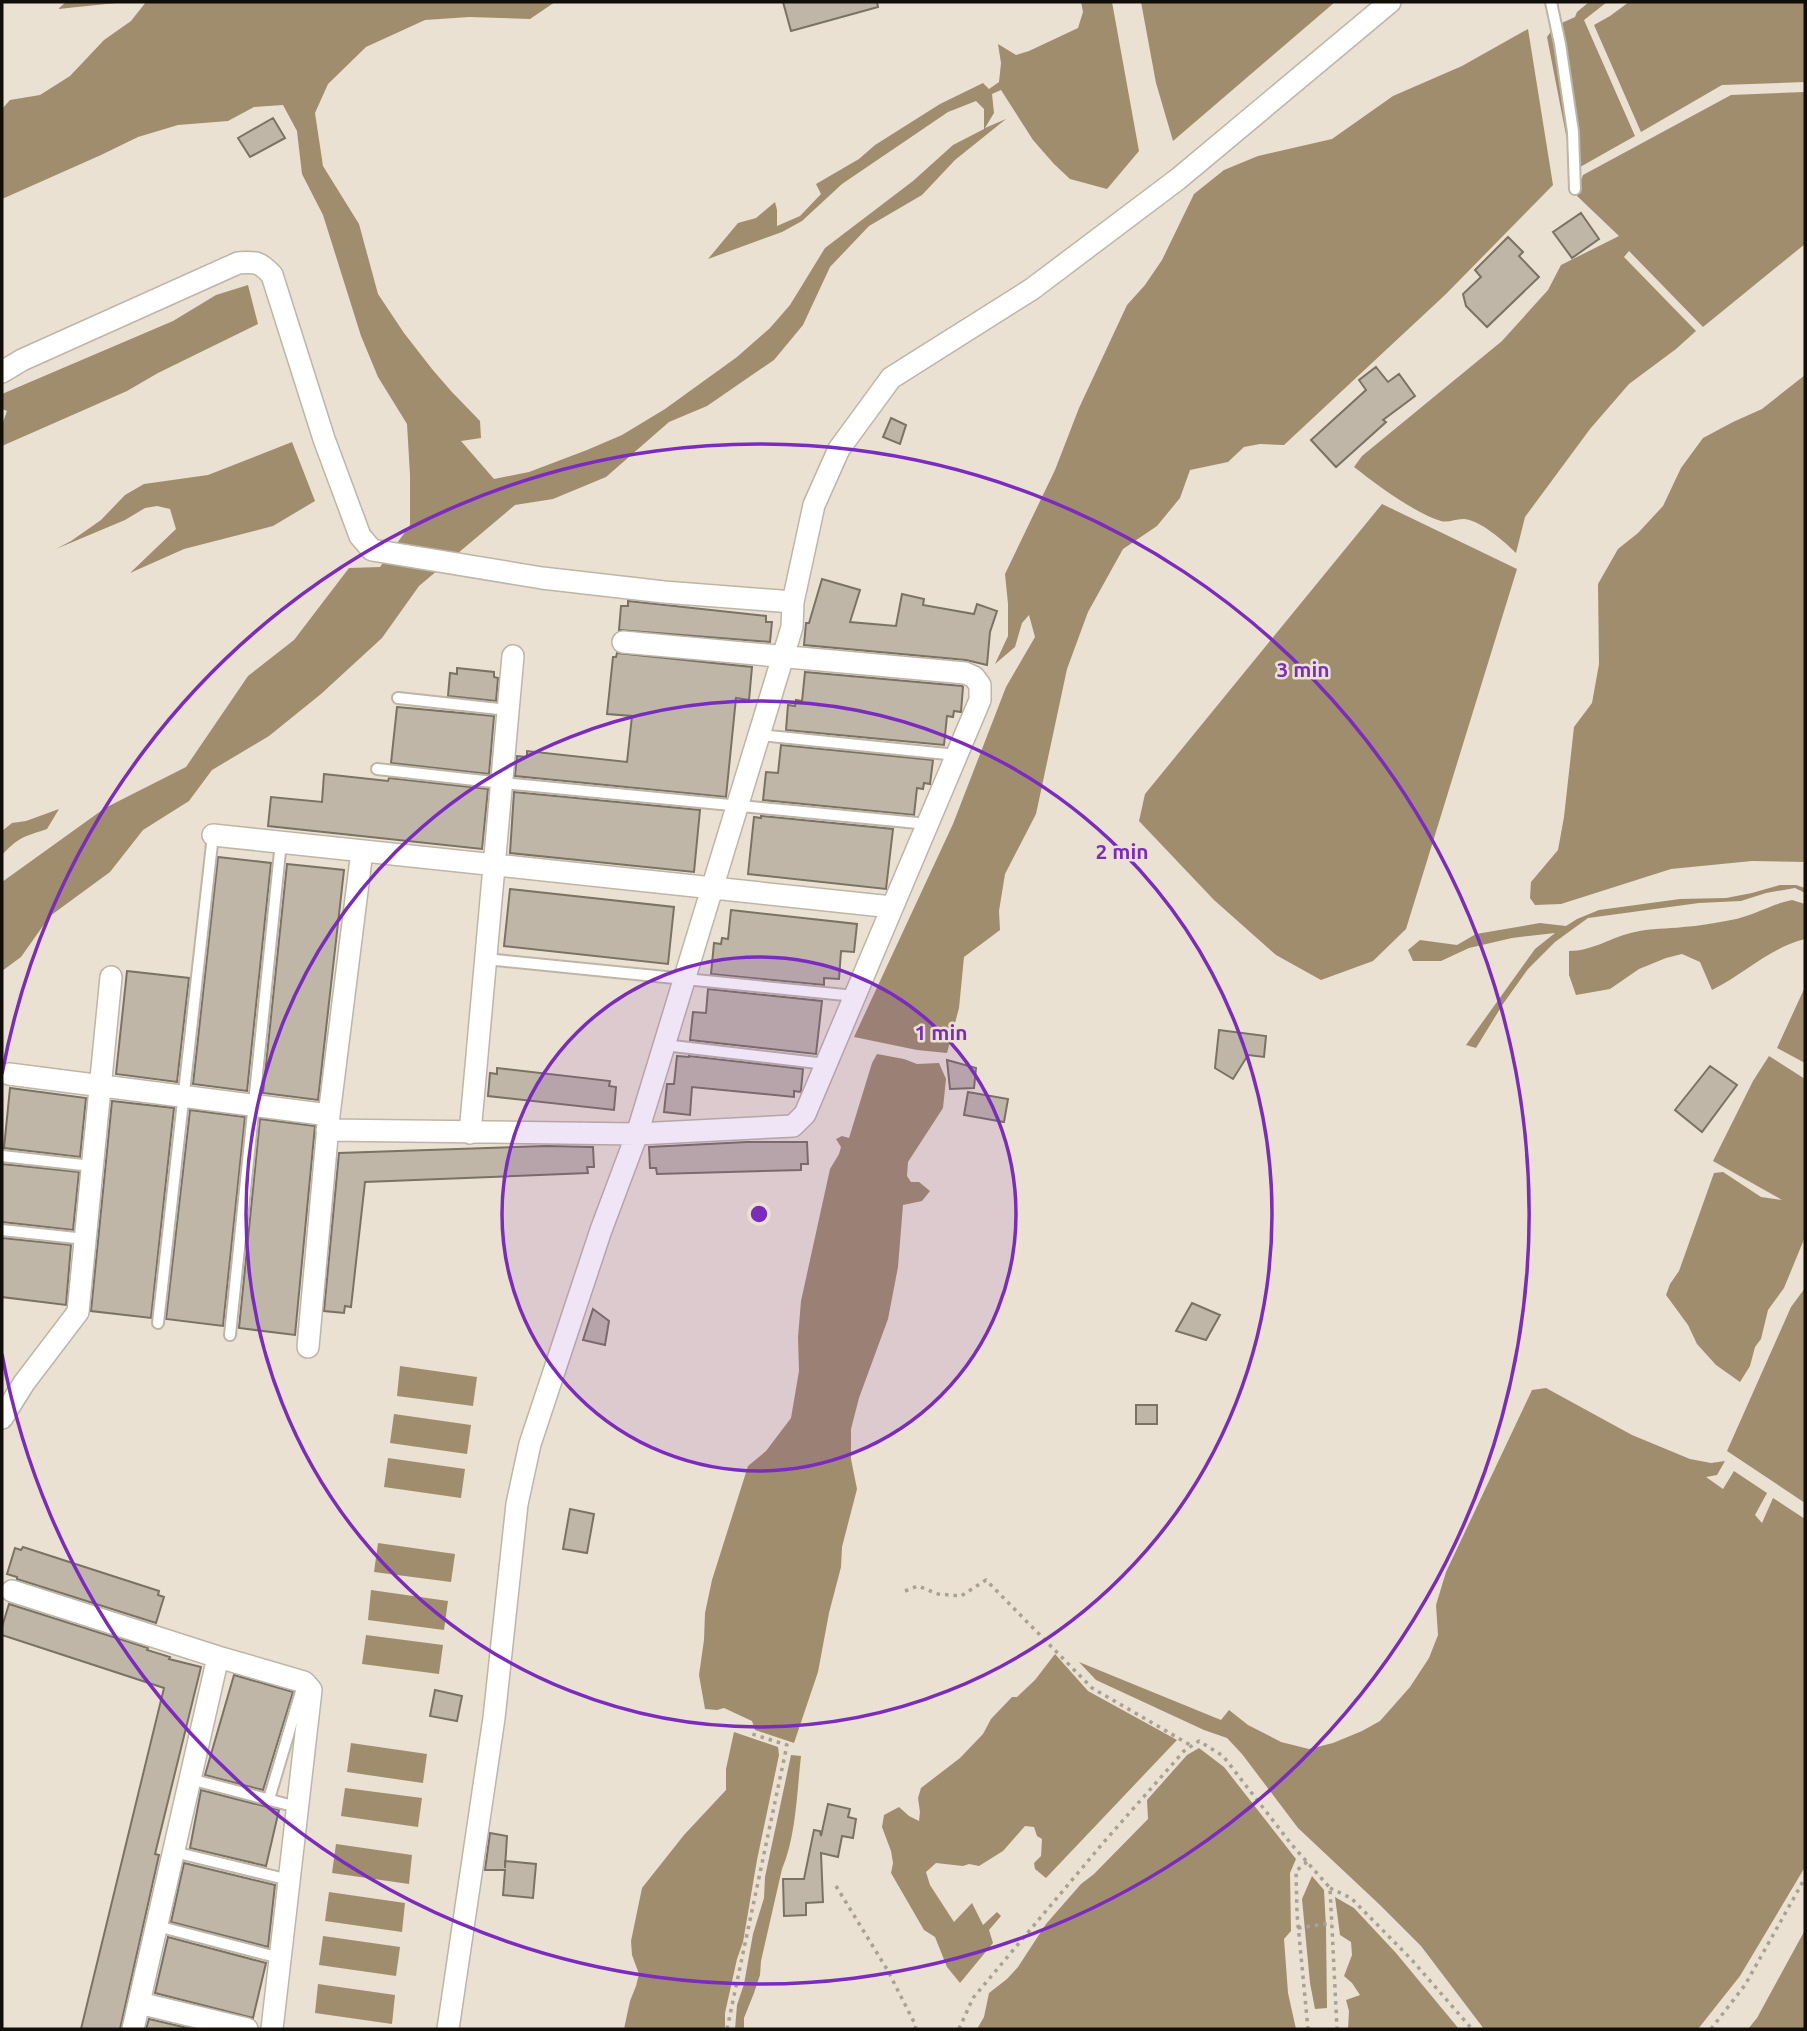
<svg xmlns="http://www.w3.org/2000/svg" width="1807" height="2031" font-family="Ubuntu,sans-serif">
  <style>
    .water { fill: #a08d6d }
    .building { fill: #bfb6a8; stroke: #7a7265; stroke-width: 2 }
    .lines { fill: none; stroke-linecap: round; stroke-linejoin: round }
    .lane-casing { stroke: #beb5a7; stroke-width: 14 }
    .street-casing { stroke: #beb5a7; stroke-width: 24 }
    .path { stroke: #a8a195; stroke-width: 3.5; stroke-dasharray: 3.5 5; stroke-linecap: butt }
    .lane { stroke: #fff; stroke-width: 10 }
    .street { stroke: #fff; stroke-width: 21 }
    .ring { fill: none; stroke: #7b2cbf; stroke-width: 3.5 }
    .centre { fill: #7b2cbf; stroke: #eae1d2; stroke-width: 3.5 }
    .ring-label { font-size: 21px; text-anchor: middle; font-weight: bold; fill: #7b2cbf; stroke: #eae1d2; stroke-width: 5; stroke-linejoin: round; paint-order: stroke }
  </style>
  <rect width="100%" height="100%" fill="#eae1d2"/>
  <path class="water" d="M66 2H126L58 9Z
    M146 2H555L530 19 469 17 425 20 366 47 328 84 315 113 323 166 359 224 378 294 404 333 432 369 451 391 480 421 481 438 461 441 494 479 529 472 587 450 622 435 665 409 737 357 770 328 790 305 825 248 913 181 953 145 984 129V109L976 101 948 112 842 184 802 221 782 232 708 259 738 223 756 218 775 202 777 210V226L800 216 821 194 816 184 859 159 875 145 940 104 983 83 989 89 999 82 1001 63 998 44 1016 55 1029 51 1078 28 1083 12 1081 2H1112L1139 151 1107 189 1070 179 1054 164 1033 140 1001 90 992 94 994 113 985 128 1006 119 955 160 922 195 869 226 830 267 803 325 774 360 707 406 669 422 606 477 553 499 515 505 419 586 382 638 321 694 269 736 212 770 189 801 143 830 110 872 50 916 21 957 2 971V882L105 808 186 767 248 676 294 640 349 568 380 567 410 525V475L407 424 378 377 361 336 323 215 302 174 297 131 283 105 254 107 228 121 178 125 138 137 101 155 2 199V109L10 100 40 95 70 76 104 40 131 21Z
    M1141 2H1335L1173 141 1156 83Z
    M1589 2H1607L1584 20 1635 136 1573 171 1547 37 1555 26 1575 17 1577 12Z
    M1629 2H1805V82L1722 85 1641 132 1594 25 1610 16Z
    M1528 29 1553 185 1446 294 1284 445 1260 444 1244 447 1228 462 1190 470 1180 498 1157 526 1123 549 1088 612 1067 669 1036 814 1005 874 999 911 1000 930 964 957 959 1008 947 1053 917 1050 854 1037 953 824 1006 687 1035 637 1029 615 1022 623 1015 647 995 664 1008 636V604L1005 574 1055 470 1079 408 1127 305 1145 285 1162 260 1194 194 1224 170 1258 156 1332 139 1393 96 1462 66Z
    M1805 92V244L1703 327 1629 251 1624 257 1696 331 1676 349 1629 384 1590 429 1525 517 1516 553C1505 542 1479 519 1463 519 1455 519 1448 523 1441 521 1414 513 1376 484 1354 467L1362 456 1502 341 1548 290 1561 265 1619 236 1576 195 1583 175 1731 95Z
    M248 285 258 324 158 373 127 391 2 446V425L7 411 2 409V394L173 321 216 295Z
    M1805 375V862L1752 861 1671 869 1561 904 1535 905 1530 898 1531 882 1558 850 1564 817 1574 727 1592 703 1599 664 1598 584 1618 549 1638 533 1663 506 1681 468 1703 438 1733 422 1762 409Z
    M292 442 315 501 273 526 184 549 130 573 176 529 170 509 157 506 145 508 125 520 56 549 71 541 101 520 125 495 144 484 208 475Z
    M1382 504 1517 569 1406 929 1373 961 1321 980 1276 955 1214 900 1139 821 1145 794Z
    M59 809 47 829C23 837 19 837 2 855V831L12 823 26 821Z
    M1780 885H1796L1805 888V893L1795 888 1766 893 1741 901 1699 903 1588 918 1555 942 1528 969 1503 1004 1476 1048 1466 1045 1535 949 1555 933 1512 938 1469 948 1441 961H1413L1408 950 1420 940 1457 945 1476 934 1540 923 1566 926 1577 919 1599 910 1680 899 1726 898 1752 893Z
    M1792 900 1805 904V939C1769 948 1744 974 1712 990L1700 962 1682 954 1666 958 1639 969 1610 989 1576 995 1569 975V951C1593 951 1611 937 1635 932 1651 928 1667 929 1683 927 1699 926 1715 923 1731 920 1753 916 1771 904 1792 900Z
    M1805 987V1063L1777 1048Z
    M877 1054 904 1059 917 1064 939 1063 946 1079 943 1108 908 1162 907 1176 911 1182H919L930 1191 922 1201 903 1205 898 1267 888 1319 859 1398 851 1429V1459L857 1489 842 1547 841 1567 829 1613 818 1672 794 1743 755 1730 752 1721 724 1708 717 1710 705 1709 699 1675 704 1640 705 1613 712 1580 748 1466 766 1451 791 1418 799 1371 798 1337 801 1301 830 1169 839 1154 841 1147 836 1139 842 1136 849 1138 872 1063Z
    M1769 1056 1805 1079V1237L1784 1288 1768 1310 1761 1339 1755 1347 1750 1366 1740 1382 1716 1365 1697 1344 1688 1325 1666 1295 1670 1284 1679 1271 1714 1173 1723 1172 1761 1197 1782 1200 1713 1161 1753 1081Z
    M1805 1288V1503L1727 1451 1791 1307Z
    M400 1366 477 1377 473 1406 397 1396Z
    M1546 1388 1632 1435 1690 1459 1711 1463 1725 1461 1717 1475 1706 1477 1723 1489 1734 1471 1767 1493 1755 1515 1762 1523 1773 1498 1805 1519V1867L1740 1976 1698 2029H1484L1421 1946 1380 1905 1298 1828 1242 1754 1227 1738 1204 1730 1096 1680 1079 1662 1221 1720 1229 1710 1248 1725 1281 1742 1309 1749 1333 1743 1362 1731 1380 1721 1410 1687 1429 1658 1438 1635 1436 1605 1446 1572 1532 1390Z
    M394 1414 471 1425 467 1454 390 1443Z
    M388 1458 465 1469 461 1498 384 1487Z
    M378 1543 455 1554 451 1582 374 1572Z
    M371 1590 448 1601 444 1630 368 1620Z
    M366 1635 443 1645 439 1674 362 1664Z
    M1055 1654 1088 1691 1177 1740 1046 1878 1035 1869 1034 1863 1041 1856 1042 1839 1037 1836 1034 1827 1025 1826 1003 1851 979 1866 969 1864 963 1866 936 1863 926 1872 930 1885 954 1922 972 1903 983 1925 997 1912 1001 1916 989 1930 993 1943 960 1983 947 1967 935 1937 924 1930 891 1873 893 1863 891 1851 882 1827 884 1815 899 1807 909 1816 919 1821 920 1812 918 1798 921 1788 960 1758 983 1734 991 1719 1012 1697H1017L1035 1680Z
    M734 1732 778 1747 779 1755 757 1860 743 1942 737 1959 725 2013V2029H624L630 2001 636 1986 639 1974 632 1955 631 1941 642 1888 684 1835 726 1790V1769Z
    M351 1743 427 1754 423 1783 347 1772Z
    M1199 1748 1224 1767 1296 1859 1290 1873 1291 1931 1284 1939 1288 1993 1296 2029H977L984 2017 989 1993 1007 1979 1018 1967 1046 1924 1081 1884 1094 1874 1148 1819 1147 1800 1187 1755Z
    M791 1755 801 1756C797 1791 796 1837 782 1869L761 1961 760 1975 754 1993 744 2018V2029H735L737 2005 744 1984 753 1934 764 1898 765 1877Z
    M345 1788 422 1798 418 1827 341 1816Z
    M336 1844 412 1855 409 1884 332 1873Z
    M1312 1876 1324 1890 1326 1928 1327 2008 1315 2009 1310 1983 1302 1899Z
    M329 1892 405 1903 402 1932 325 1921Z
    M1335 1897 1354 1908 1396 1953 1459 2029H1348L1349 2011 1346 2000 1360 1995 1352 1983 1344 1976 1352 1955 1351 1942 1340 1935Z
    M1805 1930V2029H1748L1757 2018Z
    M323 1936 400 1947 396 1976 319 1965Z
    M318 1984 395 1995 392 2024 315 2013Z"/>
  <path class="building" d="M783 2H877L878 7 791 31Z
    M273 118 285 138 250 157 238 138Z
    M1581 213 1599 239 1572 258 1553 232Z
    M1508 237 1523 252 1519 256 1539 277 1487 327 1466 306 1463 294 1481 277 1475 270Z
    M1376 367 1388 382 1399 374 1415 396 1383 420 1386 422 1336 467 1311 440 1366 390 1359 380Z
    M891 418 906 425 900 444 883 437Z
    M822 579 860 590 850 622 896 626 902 594 924 599 923 605 974 614 977 604 997 611 990 632 987 665 966 660 804 645 806 623H809Z
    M628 601 766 616V622H772L770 642 619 630 621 606H628Z
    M617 653 752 667 749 700 736 698 726 797 515 776 517 756 527 757V751L627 762 632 716 607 714 613 657H616Z
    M457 668 494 672V677L498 678 496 701 448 696 450 673 457 674Z
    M805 672 962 686 963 687 961 712 954 711 953 717 947 716 944 745 786 730 788 705 795 706 796 700 802 701Z
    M397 707 494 716 489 774 391 763Z
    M781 745 933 760 930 784 924 783 923 789 917 788 914 815 763 800 766 772 778 773Z
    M324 774 388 781 389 778 488 789 482 849 268 826 271 797 322 802Z
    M514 792 700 810 694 872 510 853Z
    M761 816 893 829 886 889 748 874 754 817 761 818Z
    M218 857 271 863 247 1091 193 1084Z
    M287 864 344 870 318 1100 263 1093Z
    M510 889 674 907 668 964 504 946Z
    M731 910 857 924 854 952 841 951 839 979 824 978V985L711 974 714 943 721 944 722 938 728 939Z
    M127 971 189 978 177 1082 116 1074Z
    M708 989 822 1001 816 1054 690 1040 693 1012 706 1013Z
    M1219 1030 1266 1036 1264 1057 1248 1055 1233 1079 1215 1068Z
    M677 1056 689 1057V1056L803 1069 801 1090 800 1092 794 1091V1097L692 1087 690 1115 664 1112 667 1084H674Z
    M947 1060 976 1068 974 1088 950 1089Z
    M1710 1066 1737 1085 1702 1132 1675 1110Z
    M497 1068 610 1081 609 1086 616 1087 614 1110 488 1096 490 1073 497 1074Z
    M10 1088 86 1098 80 1157 4 1148Z
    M968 1092 1008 1099 1004 1122 964 1115Z
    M112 1101 174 1108 151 1318 91 1311Z
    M190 1110 245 1117 223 1326 166 1319Z
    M260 1119 315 1126 295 1335 239 1328Z
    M747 1142H807L808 1164H801V1170L657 1174 656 1168H650L649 1147Z
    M546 1146 593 1147 594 1167H587L588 1173 365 1182 351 1307 345 1306 344 1313 324 1311 339 1153Z
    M2 1164 79 1172 73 1230 2 1222Z
    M2 1238 71 1245 66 1305 2 1297Z
    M1192 1303 1220 1315 1206 1340 1176 1331Z
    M593 1309 609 1321 605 1345 583 1340Z
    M1136 1405H1157V1424H1136Z
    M570 1509 594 1514 587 1553 563 1549Z
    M23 1547 159 1591 158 1595 164 1597 156 1623 17 1579V1577L7 1574 15 1548 21 1550Z
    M9 1604 148 1648 147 1650 170 1657 169 1659 201 1667 155 1854 159 1855 120 2029H81L164 1688 2 1635V1627Z
    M234 1675 293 1692 263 1790 205 1775Z
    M435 1690 462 1696 457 1721 430 1716Z
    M201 1790 279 1810 266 1866 190 1848Z
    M828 1804 850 1809 848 1817 856 1819 853 1838 842 1836 838 1857 821 1853 823 1902 806 1903V1915L784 1916 783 1879H804L814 1830 820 1831 821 1836Z
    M490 1833 507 1836 505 1868V1861L536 1864 533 1898 503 1895 505 1870H485Z
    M184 1863 275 1885 268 1947 171 1922Z
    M168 1937 266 1963 253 2018 155 1993Z
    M149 2019 192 2029H146Z"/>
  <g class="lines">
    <g class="lane-casing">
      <path id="lane" d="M1551 2 1560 44 1573 132 1575 189
        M398 698 508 710
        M759 735 957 755
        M377 769 502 783 928 824
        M486 959 855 996
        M664 1045 826 1064
        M2 1156 92 1166
        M2 1230 85 1239
        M158 1323 213 835
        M230 1335 281 842
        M190 1779 297 1807
        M269 1799 303 1685
        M174 1852 289 1880
        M157 1926 280 1958"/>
    </g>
    <g class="street-casing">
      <path id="street" d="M2 372 22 360 238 263C256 262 259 261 272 275L324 439 360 536 372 550 542 578 664 592 793 602
        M213 835 892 907
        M9 1074 329 1115
        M327 1130 637 1134 793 1126 805 1114 980 700V685L974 677 965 673 623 642
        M470 1133 513 656
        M308 1347 329 1115 362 851
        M2 1418 24 1383 78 1312 111 977
        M12 1591 218 1657 304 1682 311 1690 272 2029
        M139 2003 247 2029
        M133 2029 218 1657
        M448 2029 494 1718 517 1504 530 1444 601 1230 637 1134 792 627 793 602 814 505 839 449 891 378 1032 289 1178 179 1390 2"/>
    </g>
    <path class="path" d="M905 1591 918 1586 938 1594 961 1596 986 1580 1092 1688 1192 1746
      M1307 1862 1296 1871 1297 1914 1308 2029
      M836 1886 888 1971 916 2026 915 2029
      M1330 1888 1351 1898 1411 1959 1472 2029
      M1298 1928 1332 1923
      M727 2029 787 1745 752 1734
      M959 2029 973 1998 1103 1843 1184 1751 1199 1741 1223 1756 1292 1845 1330 1888 1337 2029
      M1711 2029 1745 1985 1805 1878"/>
    <use href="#lane" class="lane"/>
    <use href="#street" class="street"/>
  </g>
  <circle cx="759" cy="1214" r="257" fill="#7b2cbf" fill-opacity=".12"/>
  <g class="ring">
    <circle cx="759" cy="1214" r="257"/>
    <circle cx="759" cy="1214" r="513"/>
    <path d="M2 1074A770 770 0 1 1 2 1354"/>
  </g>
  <circle cx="759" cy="1214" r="10" class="centre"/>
  <g class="ring-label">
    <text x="1303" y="677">3 min</text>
    <text x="1122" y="859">2 min</text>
    <text x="941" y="1040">1 min</text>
  </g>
  <rect width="1807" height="2031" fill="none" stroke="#110e09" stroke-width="7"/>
</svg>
